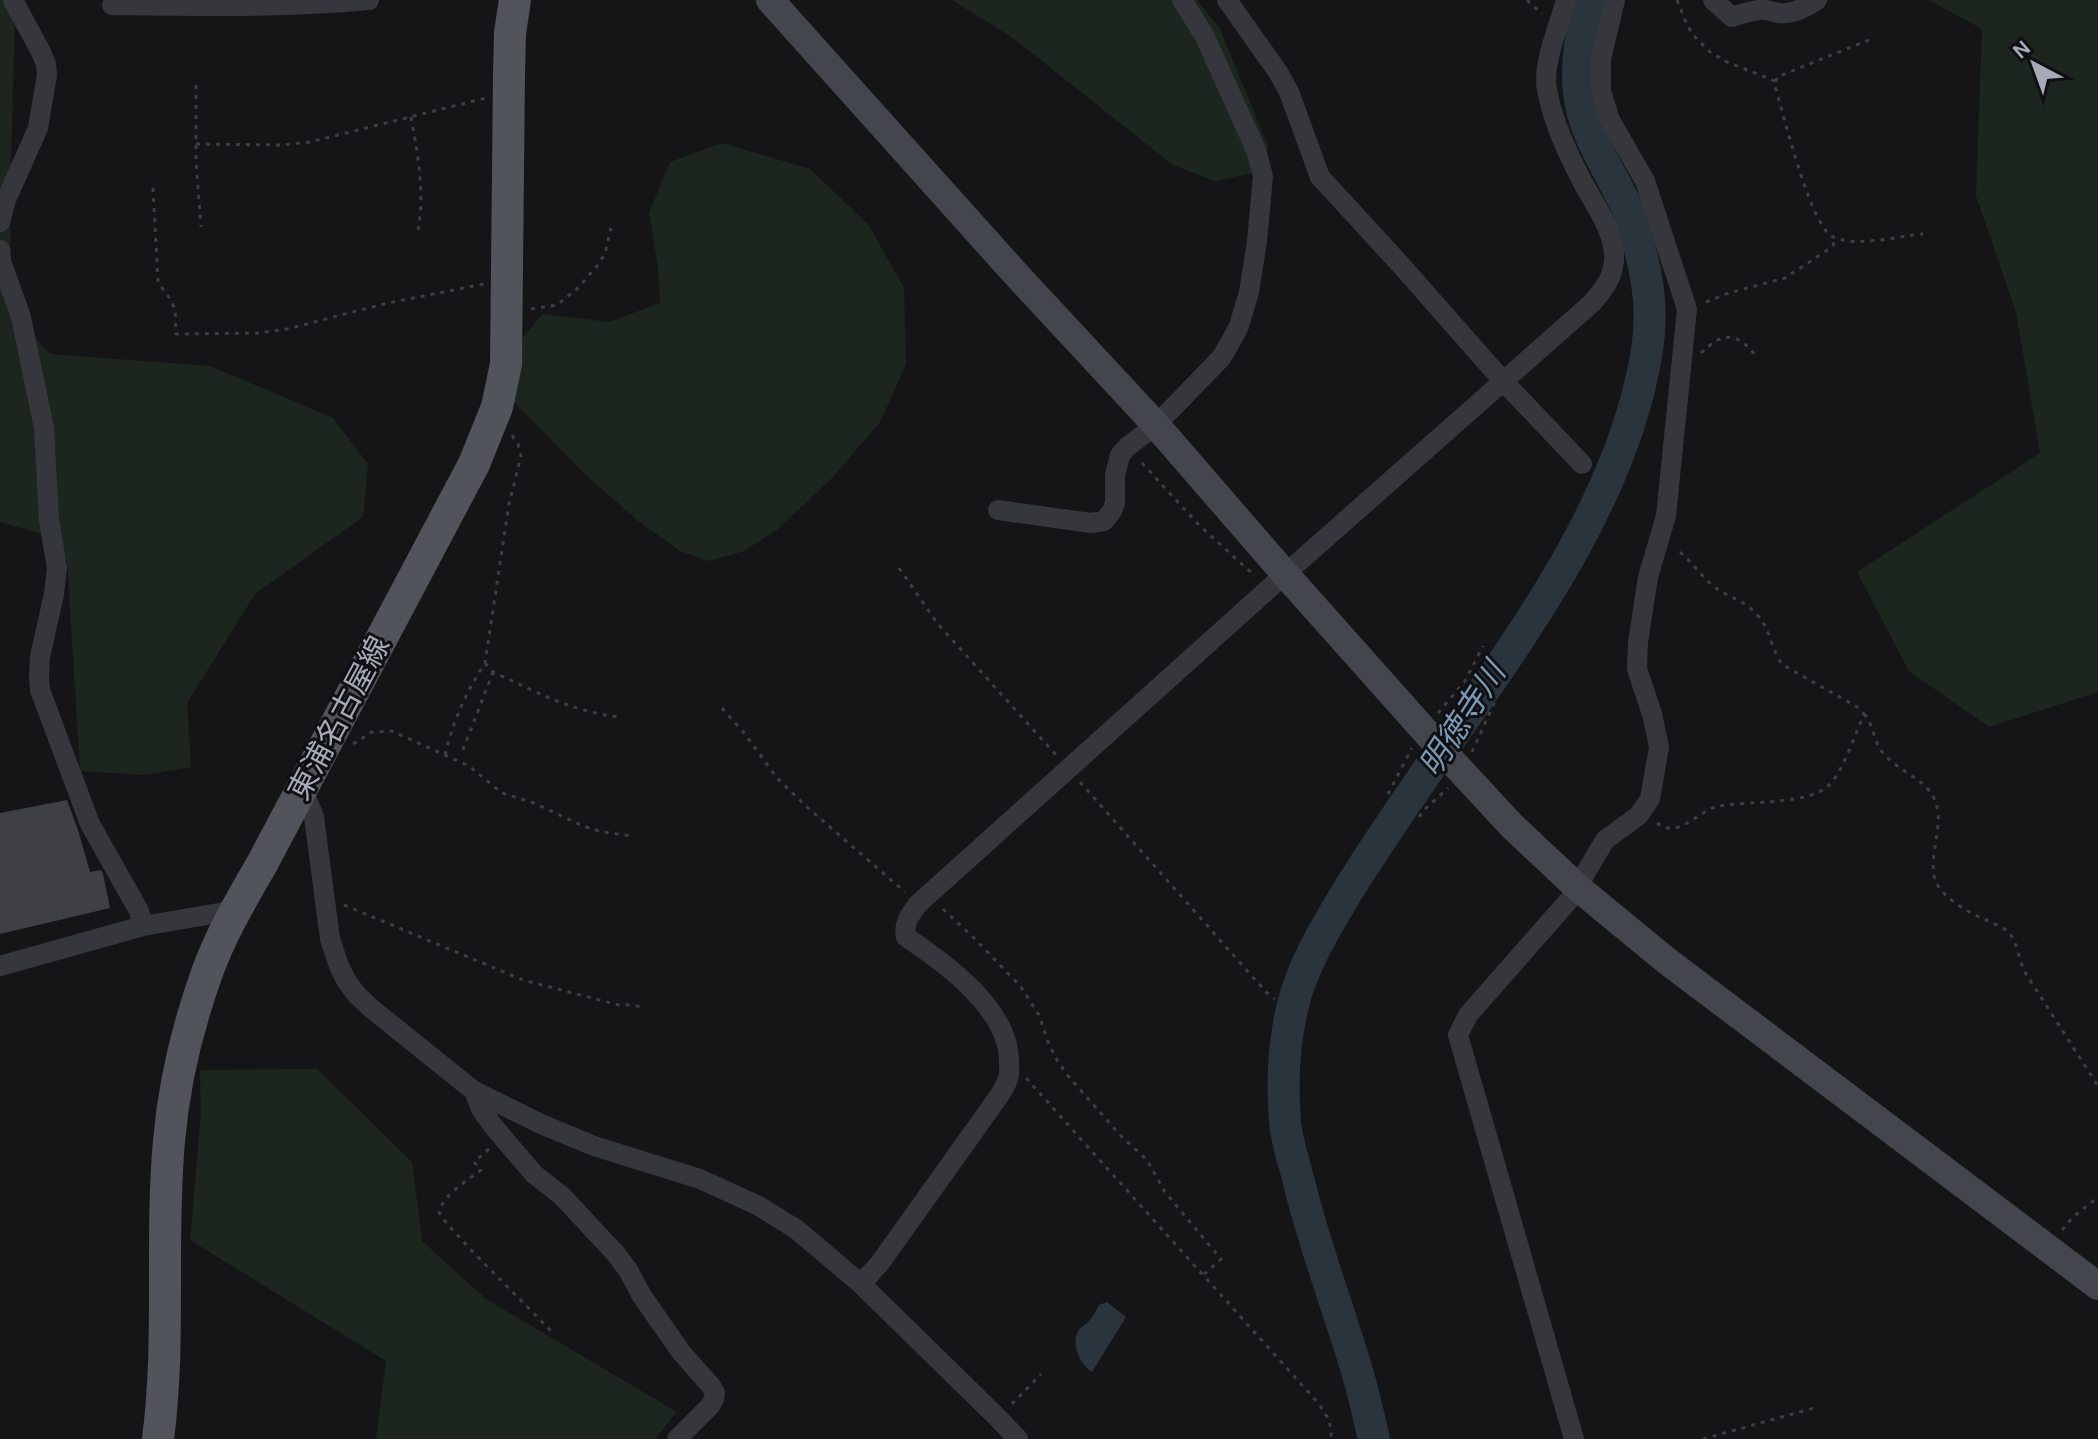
<svg xmlns="http://www.w3.org/2000/svg" width="2098" height="1439" font-family="Karla,'Noto Sans JP',sans-serif">
  <style>
    .green { fill: #1d261e }
    .water { fill: #2a343c }
    .lines { fill: none; stroke-linecap: round; stroke-linejoin: round }
    .river { stroke: #2a343c; stroke-width: 32 }
    .building { fill: #3f4045 }
    .path { stroke: #3c3e44; stroke-width: 3; stroke-dasharray: 4 6; stroke-linecap: butt }
    .street { stroke: #36373d; stroke-width: 20 }
    .secondary { stroke: #44464d; stroke-width: 28 }
    .primary { stroke: #52545c; stroke-width: 32 }
    .labels { text-anchor: middle; stroke-width: 6; stroke-linejoin: round; paint-order: stroke }
    .street-label { font-size: 30px; fill: #a6abb9; stroke: #101012 }
    .water-label { font-size: 32px; font-style: italic; fill: #7a99b6; stroke: #101012 }
  </style>
  <rect width="100%" height="100%" fill="#151517"/>
  <path class="green" d="M0 0H13L15 15 10 201 12 314 50 354 210 366 333 418 368 464 363 517 255 594 187 703 191 767 144 775 80 771 67 560 52 537 0 522Z
    M952 0H1197L1220 29 1268 146 1262 171 1215 181 1173 165 1013 38Z
    M1929 0H2098V692L1989 727 1909 671 1857 572 2040 453 2016 312 1976 196 1982 29Z
    M722 143 810 169 868 224 904 288 906 364 880 422 833 477 778 529 744 551 709 561 680 551 638 521 586 475 510 398 516 345 543 314 609 322 660 303 658 266 649 213 670 162Z
    M317 1069 412 1162 422 1241 486 1299 677 1412 655 1439H376L386 1361 190 1240 201 1114 200 1070Z"/>
  <path class="water" d="M1107 1302 1126 1317 1092 1372C1080 1364 1071 1345 1078 1331 1080 1328 1086 1324 1088 1322 1093 1317 1096 1311 1099 1305Z"/>
  <g class="lines">
    <path class="river" d="M1374 1439C1369 1419 1365 1398 1359 1378 1341 1315 1317 1254 1301 1190 1296 1168 1287 1144 1285 1122 1282 1084 1284 1041 1293 1005 1303 964 1326 927 1347 892 1387 827 1431 766 1475 703 1542 608 1613 499 1640 385 1653 333 1653 297 1639 246 1636 236 1634 225 1630 215 1614 175 1584 138 1579 93 1575 62 1582 30 1590 0"/>
  </g>
  <path class="building" d="M67 800 78 830 90 872 101 870 103 874 110 908 0 934V813Z"/>
  <g class="lines">
    <path class="path" d="M1527 0 1542 14
      M1677 0 1687 25 1694 36 1710 52 1727 62 1775 81
      M1869 40 1777 77 1775 86C1784 116 1809 220 1831 236 1835 238 1839 239 1843 240 1864 245 1901 236 1923 234
      M196 85V162L201 227
      M411 117C418 156 425 192 418 231
      M196 144 281 145 310 142 486 98
      M153 188 158 282 170 299 175 309 176 334 258 333 287 329 388 303 484 284
      M1706 302 1729 293 1785 278 1832 247 1836 239
      M531 309 557 305 577 289 597 266 605 254 611 228
      M1701 353C1723 332 1736 331 1756 356
      M1142 463 1199 525 1255 576
      M899 568 938 624 1056 755
      M485 663 493 672C537 692 572 712 620 717
      M722 708 745 734 777 778 808 808 905 892
      M1438 713 1465 681 1483 646
      M1864 714C1874 725 1873 741 1883 753 1901 775 1936 780 1938 814 1940 833 1928 865 1936 882 1942 897 1969 913 1984 919 1993 924 2004 926 2010 934 2018 944 2019 962 2026 974L2098 1086
      M353 744 372 732 392 731 469 766 502 793 534 803 583 826 602 832 633 836
      M463 750 493 672
      M1472 752 1495 701
      M445 755C453 721 466 692 485 663L509 504 521 456 518 444 511 434
      M1080 782 1266 992 1275 999
      M1388 794 1412 748
      M1419 817 1423 811 1448 788
      M1657 823C1679 840 1698 810 1719 806 1747 801 1807 805 1828 786 1842 774 1856 733 1864 714L1859 708 1783 665C1771 651 1771 630 1758 616 1743 598 1727 598 1712 585 1699 574 1690 559 1676 549
      M344 905 523 980 619 1005H633L645 1008
      M943 909 974 938 1021 987 1039 1015 1048 1042 1057 1060 1068 1076 1120 1135 1147 1160 1165 1192 1221 1259 1203 1275
      M1026 1078 1319 1404C1327 1416 1332 1424 1331 1439
      M489 1149 474 1162 481 1170C467 1181 444 1194 439 1212L443 1219 470 1249 555 1335
      M2062 1230 2072 1218 2098 1197
      M1012 1404 1041 1374
      M1703 1439 1814 1408"/>
    <path class="street" d="M1227 0 1278 72 1289 92 1320 177 1400 264 1503 381 1582 464
      M1713 0 1732 17C1741 14 1750 11 1759 10 1767 9 1771 12 1779 13 1791 15 1807 7 1817 0
      M112 5C198 6 283 8 369 0
      M0 222 6 200 38 128 47 75 46 64 41 52 13 0
      M0 250 1 261 21 317 44 428 49 520 57 568 54 594 40 657 39 677 40 690 90 824 139 911 143 926
      M998 510 1091 523 1104 521 1112 511 1115 503V475L1120 455 1127 447 1156 425 1190 390 1221 358 1230 343 1239 326 1249 292 1257 241 1263 176 1256 150 1204 35 1182 0
      M298 795 308 802 314 817 330 939 339 966 346 980 356 994 372 1009 474 1091 541 1124 594 1146 700 1179 757 1205 796 1229 861 1284 998 1418 1018 1439
      M0 966 143 926 236 910
      M474 1091 481 1109 493 1126 534 1174 562 1196 616 1254 628 1270 642 1296 681 1352 711 1386 715 1393 714 1399 710 1406 677 1439
      M861 1284 880 1263 999 1096C1002 1091 1006 1085 1008 1079 1010 1074 1009 1067 1009 1061 1009 1009 945 963 906 937 903 923 910 915 918 904L1285 574 1592 303C1603 290 1613 278 1614 260 1616 233 1594 204 1582 181 1567 152 1553 122 1547 90 1542 63 1559 27 1566 0
      M1574 1439 1458 1035 1468 1015 1570 899 1605 840 1638 816 1650 799 1659 747 1652 714 1637 669 1638 642 1648 577 1666 516 1687 309 1645 181 1610 120 1601 91V59L1615 0"/>
    <path class="secondary" d="M770 0 1013 271 1156 425 1285 574 1449 758 1512 826 1577 887 1667 961 2098 1286"/>
    <path class="primary" d="M158 1439C171 1340 160 1240 169 1141 174 1083 188 1025 208 970 222 932 243 897 263 862L474 464 497 407 506 364 509 74 510 33 515 0"/>
  </g>
  <g class="labels">
    <g class="street-label">
      <text transform="translate(339 718) rotate(-62)" y="10">東浦名古屋線</text>
    </g>
    <g class="water-label">
      <text transform="translate(1462 719) rotate(-57)" y="11">明徳寺川</text>
    </g>
  </g>
  <g transform="translate(2034 64) rotate(319)" stroke="#101012" stroke-width="6" paint-order="stroke">
  <path d="M0-6L14 30L0 20L-14 30Z" fill="#a6abb9"/>
  <text y="-12" font-size="22" font-weight="bold" text-anchor="middle" fill="#a6abb9">N</text>
  </g>
</svg>
